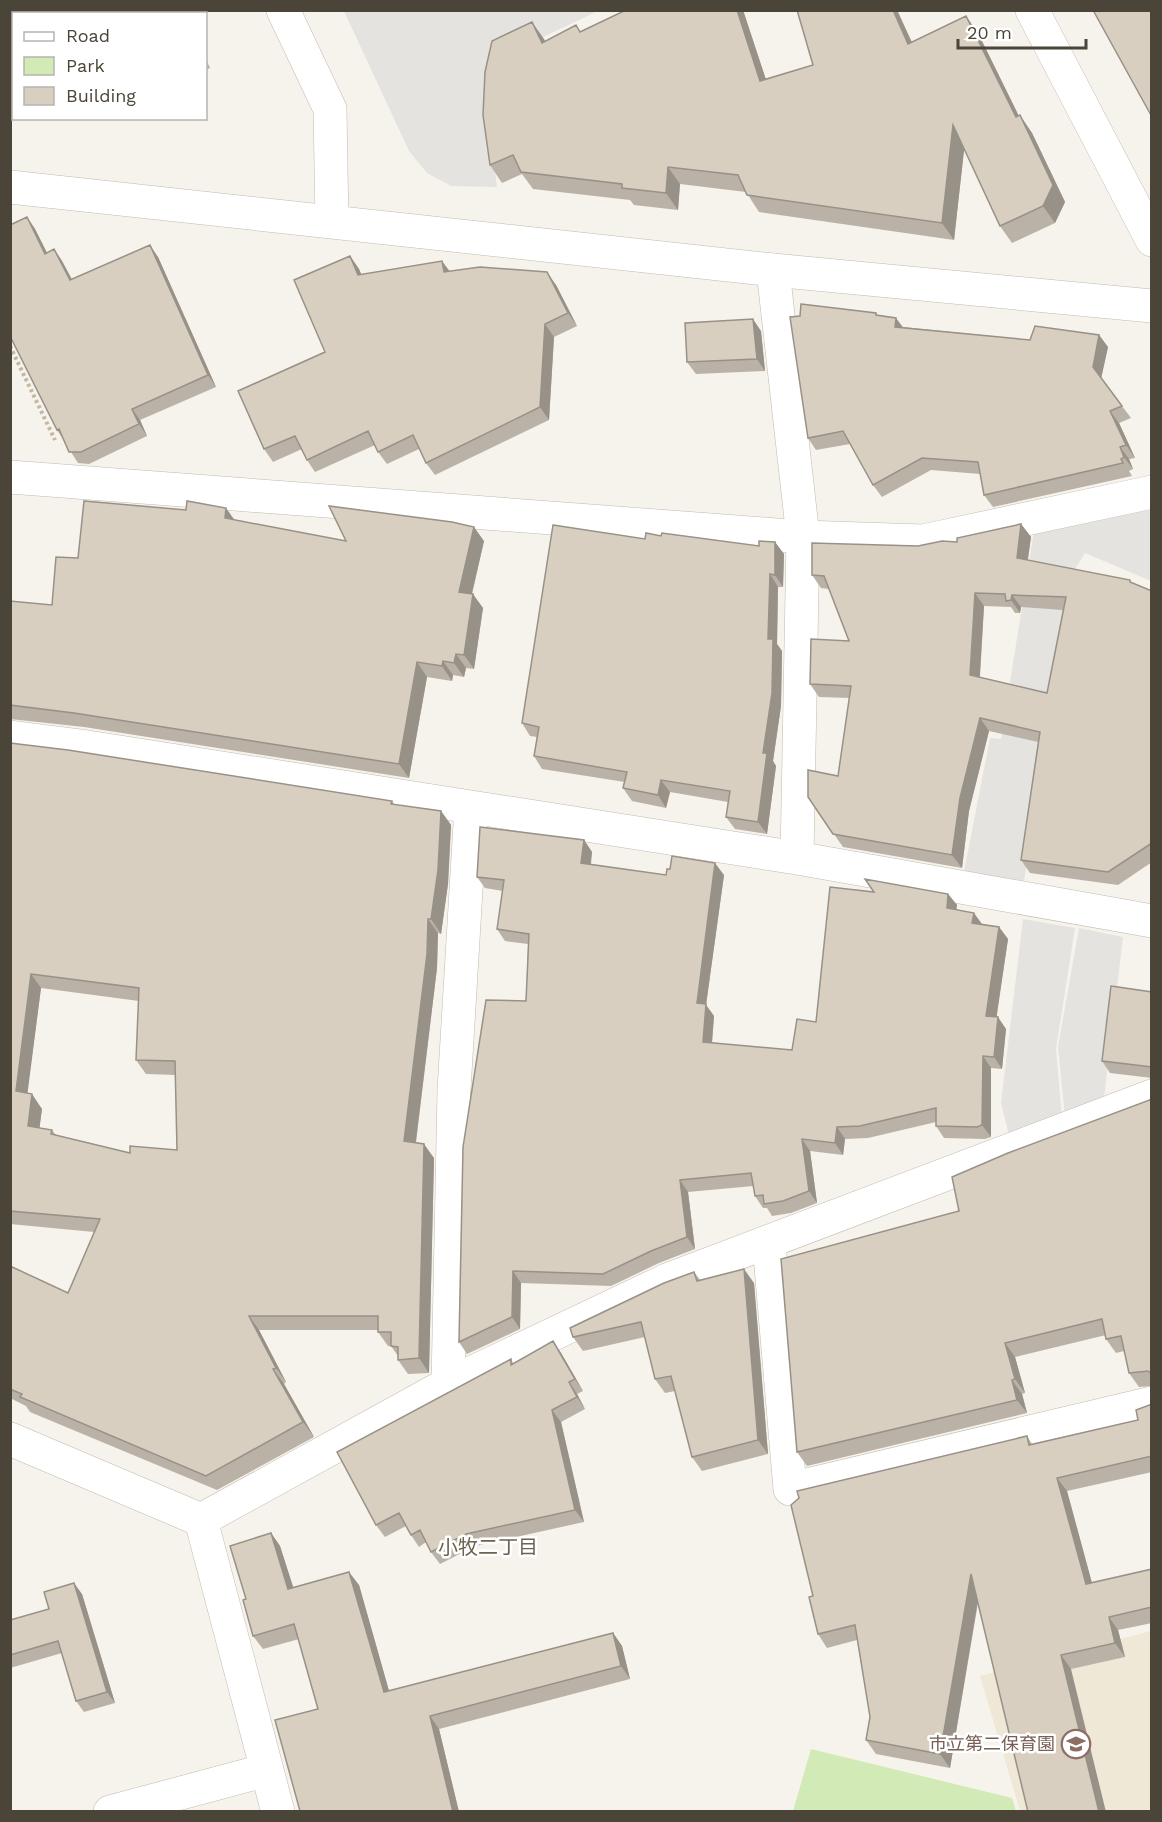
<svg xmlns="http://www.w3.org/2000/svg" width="1162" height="1822" font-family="'Work Sans','Noto Sans JP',sans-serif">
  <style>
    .education { fill: #efe8d6 }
    .green { fill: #d2eab5 }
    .parking { fill: #e5e3e0 }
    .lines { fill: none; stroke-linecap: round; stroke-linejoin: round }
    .minor-casing { stroke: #c2bbae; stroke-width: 34 }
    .tertiary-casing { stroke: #c2bbae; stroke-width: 34 }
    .path { stroke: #c4b79f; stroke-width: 4; stroke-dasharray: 3 3; stroke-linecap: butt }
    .minor { stroke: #fff; stroke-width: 33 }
    .tertiary { stroke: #fff; stroke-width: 33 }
    .wall { fill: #bab2a6; fill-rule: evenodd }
    .shaded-wall { fill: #979187 }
    .building { fill: #d8cfc1; stroke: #979187; stroke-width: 1.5; fill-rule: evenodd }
    .labels { text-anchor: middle; stroke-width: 5; stroke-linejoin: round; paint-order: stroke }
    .education-label { font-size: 18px; fill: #785e54; stroke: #fff; text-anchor: end }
    .neighbourhood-label { font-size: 20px; fill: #6e6250; stroke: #fff }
  </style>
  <rect width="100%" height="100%" fill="#f6f3ec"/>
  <path class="education" d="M1151 1631V1811H1020L980 1676Z"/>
  <path class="green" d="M811 1749 1012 1798 1016 1811H793Z"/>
  <path class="parking" d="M344 11H598L501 57 488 117 497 187 451 186 427 173 409 151Z
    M1151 505V581L1085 553 1074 571 1024 881 964 872 990 738 1001 739 1034 531Z
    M1023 919 1075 928 1056 1049 1062 1119 1010 1139 1001 1103Z
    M1079 928 1123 937 1104 1098 1065 1117 1058 1047Z"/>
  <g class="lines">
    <g class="minor-casing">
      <path id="minor" d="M773 270 803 537 797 858
        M10 477 803 537 923 541 1152 492
        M10 737 81 746 797 858 1152 921
        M769 1243 790 1489 1152 1403
        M448 1384 454 1090 471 807
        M10 1439 201 1520 278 1812
        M201 1520 448 1384 667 1280 1152 1096
        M110 1812 267 1770"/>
    </g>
    <g class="tertiary-casing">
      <path id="tertiary" d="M283 10 330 109 332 222
        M1032 10 1152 240
        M10 187 773 270 1152 306"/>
    </g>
    <path class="path" d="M10 346 55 440"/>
    <use href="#minor" class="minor"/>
    <use href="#tertiary" class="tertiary"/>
  </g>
  <path class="wall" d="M10 10H182L183 14H14V94L10 96Z
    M626 10H743L766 80 813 65 897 10 912 42 978 33 1019 116 1032 133 1065 202 1055 223 1012 243 1000 226 964 149 954 240 759 212 746 192 680 184 678 210 634 205 630 200 533 189 522 174 502 183 490 165 544 39 545 41 581 31Z
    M206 59 210 68 206 70Z
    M27 217 35 229 47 253 54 249 62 261 72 279 158 257 216 387 140 420 147 436 89 464 78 463 57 430Z
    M350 256 359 269 361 274 449 271 556 285 577 326 554 337 549 420 435 475 426 463 419 449 387 464 378 452 375 445 315 472 307 460 302 449 273 462 264 449 325 352Z
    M876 313 878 316 903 327 1030 340 1099 335 1108 347 1101 378 1131 418 1119 423 1135 458 1129 459 1133 469 1129 471 1132 476 993 507 984 495 980 474 931 470 882 497 873 485 850 444 816 450 808 438Z
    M761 331 765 371 696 374 687 362Z
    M235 520 346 541H484L472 594 483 608 474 669 466 668 464 677 453 675 452 681 427 677 409 778 84 727 10 719V601L52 605 78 558Z
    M1021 524 1031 537 1028 560 1132 583 1152 591V862L1118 885 1030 873 1021 860 1038 742 989 731 969 811 962 868 843 847 808 797 838 776 850 698 819 697 810 684 849 641 829 589 821 588 812 575 918 546 957 542ZM984 606 1011 607 1015 613H1020L1021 607 1063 610 1047 693 980 677Z
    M661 536 759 546 775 542 784 554 783 587H778L777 644 782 651 781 706 773 761 776 766 767 834 735 829 726 817 728 802 670 792 666 808 632 801 623 788 625 782 542 769 534 756 537 737 530 736 522 723 645 539Z
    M10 743 392 801 395 805 441 811 451 825 448 884 441 934 438 933 437 968 416 1143 434 1158 429 1373 408 1374 398 1360V1356L391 1346H388L378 1332V1330H259L286 1382 284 1384 314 1437 217 1490 30 1412 26 1406 10 1398V1266L68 1293 94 1232 10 1224ZM41 988 139 1001 136 1060 146 1074 176 1075 177 1150 130 1153 56 1135 52 1130 39 1128 42 1109 27 1093Z
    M584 840 592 852 591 865 666 875H724L706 1005 714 1016 712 1043 792 1050 816 1022 874 892 948 894 957 905 956 910 982 924 999 927 1008 939 996 1017 1006 1029 1002 1069 991 1068V1137L985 1139 944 1138 936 1126V1122L868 1138 845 1139 843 1155 810 1151 817 1203 791 1213 772 1216 767 1208H763L755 1196 753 1186 688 1192 695 1249 659 1263 611 1286 521 1283 520 1329 467 1354 459 1342 526 1001 528 944 505 941 497 929 503 891 485 888 477 877Z
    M1152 992V1078L1110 1073 1102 1061Z
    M1152 1099V1386L1139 1387 1129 1373 1124 1351 1116 1353 1106 1339V1335L1015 1357 1025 1393 1022 1394 1027 1413 807 1466 797 1452 959 1211Z
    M694 1272 701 1281 754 1283 768 1454 702 1471 692 1457 675 1391 665 1393 655 1379 645 1337 583 1351 573 1337Z
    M561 1353 583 1391 577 1394 585 1409 561 1422 584 1522 475 1546 440 1564 431 1552 426 1542 419 1547 411 1535 406 1526 385 1537 376 1525 511 1359 513 1363Z
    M1152 1404V1472L1067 1491 1092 1583 1152 1569V1623L1118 1630 1125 1657 1071 1669 978 1603 950 1768 876 1754 866 1740 870 1717 857 1640 827 1648 818 1634 813 1596 1027 1436 1032 1444 1138 1420Z
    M271 1533 280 1546 293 1588 359 1585 389 1691 613 1633 622 1646 630 1679 439 1729 459 1812H298L300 1811 318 1709 299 1639 263 1649 253 1636 246 1599Z
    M82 1594 115 1703 84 1712 76 1701 62 1653 10 1668V1620L49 1609Z"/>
  <path class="shaded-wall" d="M737 10H743L772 98 760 81Z
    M893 10H897L920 61 908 44Z
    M966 16 978 33 1028 135 1016 117Z
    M532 22 544 39 553 60 542 43Z
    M1020 115 1032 133 1065 202 1055 223 1043 206Z
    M953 125 965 142 954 240 942 223Z
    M668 167 680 184 678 210 666 193Z
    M27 217 35 229 53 265 45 254Z
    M150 245 158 257 216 387 208 375Z
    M54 249 62 261 78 292 70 280Z
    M350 256 359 269 367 288 358 275Z
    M442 261 451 273 444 272Z
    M547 272 556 285 577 326 568 313Z
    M896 318 905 330 895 327Z
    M753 319 761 331 765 371 757 359Z
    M545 324 554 337 549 420 540 407Z
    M1099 335 1108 347 1101 379 1093 367Z
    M132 409 140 420 147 436 139 424Z
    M1110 411 1119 423 1135 458 1126 445Z
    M1120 447 1129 459 1133 469 1124 457Z
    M226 508 236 522 225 518Z
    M1021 524 1031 537 1026 571 1017 558Z
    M474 527 484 541 469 606 459 592Z
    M775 542 784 554 783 587 775 575Z
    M770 574 778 587 777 644 782 651 781 706 773 761 776 766 767 834 758 822 763 753Z
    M975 593 984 606 979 688 970 675Z
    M473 594 483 608 474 669 464 655Z
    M1012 595 1021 607 1020 613 1011 600Z
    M456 654 466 668 464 677 454 663Z
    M443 661 453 675 452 681 442 666Z
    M417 662 427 677 409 778 399 764Z
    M980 718 989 731 969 811 962 868 952 855 960 798Z
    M661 780 670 792 666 808 658 795Z
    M441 811 451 825 448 884 441 934 431 919Z
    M584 840 592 852 589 875 581 863Z
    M715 863 724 875 706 1005 714 1016 711 1054 703 1042 697 1003Z
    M948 894 957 905 955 920 947 908Z
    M974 913 982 924 972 923Z
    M428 919 438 933 437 968 414 1156 404 1141Z
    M999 927 1008 939 995 1028 986 1016Z
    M31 974 41 988 26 1105 16 1091Z
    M998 1017 1006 1029 1002 1069 994 1057Z
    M983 1056 991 1068V1137L982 1125Z
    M32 1094 42 1109 38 1140 28 1126Z
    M837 1127 845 1139 843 1155 835 1143Z
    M802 1139 810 1151 817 1203 809 1191Z
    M424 1144 434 1158 429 1373 419 1358Z
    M680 1180 688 1192 695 1249 687 1237Z
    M744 1269 754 1283 768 1454 758 1440Z
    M513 1271 521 1283 520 1329 512 1317Z
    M249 1316 259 1330 286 1382 276 1368Z
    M553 1341 561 1353 583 1391 575 1379Z
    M1005 1343 1015 1357 1025 1393 1015 1379Z
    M273 1369 284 1384 314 1437 303 1422Z
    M1012 1380 1022 1394 1027 1413 1017 1400Z
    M569 1382 577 1394 585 1409 577 1397Z
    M552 1410 561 1422 584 1522 575 1510Z
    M1057 1478 1067 1491 1096 1598 1086 1584Z
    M271 1533 280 1546 298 1602 288 1589Z
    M349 1572 359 1585 393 1705 384 1692Z
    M971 1574 980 1588 950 1768 940 1754Z
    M74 1583 82 1594 115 1703 107 1692Z
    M1109 1617 1118 1630 1125 1657 1115 1643Z
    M613 1633 622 1646 630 1679 621 1666Z
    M1061 1655 1071 1669 1106 1812H1099Z
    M430 1716 439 1729 459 1812H453Z"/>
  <path class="building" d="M10 10H179L180 14H14V76L10 77Z
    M626 10H737L760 81 813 65 797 10H893L908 44 966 16 1016 117 1020 115 1053 185 1043 206 1000 226 953 125 942 223 747 195 738 175 668 167 666 193 622 188V184L521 172 513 155 490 165 483 115 485 72 492 41 532 22 542 43 576 25 580 32Z
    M1093 10H1152V117Z
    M27 217 45 254 54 249 70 280 150 245 208 375 132 409 139 424 81 452H69L59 429 57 430 10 336V225Z
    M350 256 358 275 442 261 444 272 480 267 547 272 568 313 545 324 540 407 426 463 413 435 378 452 368 431 307 460 295 436 264 449 238 391 325 352 294 280Z
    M801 304 876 313V315L896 318 895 327 1030 340 1035 326 1099 335 1093 367 1122 406 1110 411 1126 445 1120 447 1124 457 1121 459 1123 463 984 495 978 462 922 458 873 485 843 431 808 438 790 317 800 316Z
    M753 319 757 359 687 362 685 323Z
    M84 501 186 510 187 501 226 508 225 518 346 541 329 506 452 522 474 527 459 592 473 594 464 655 456 654 454 663 443 661 442 666 417 662 399 764 74 713 10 705V601L52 605 56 557 78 558Z
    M1021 524 1017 558 1130 580V582L1152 591V843L1108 872 1021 860 1040 732 980 718 960 798 952 855 833 834 808 797V770L838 776 851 686 810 684 811 639 849 641 824 576 812 575V543L918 546 942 541 957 542V538ZM975 593 1005 594 1006 601 1011 600 1012 595 1066 597 1047 693 970 675Z
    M553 525 645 539 646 533 661 536 662 533 759 546V541L775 542V575L770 574 768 639H773L772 693 763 753H767L758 822 726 817 730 791 661 780 658 795 623 788 627 772 534 756 539 727 522 723Z
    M10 743 68 750 392 801 391 804 441 811 438 870 431 919H428L427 954 404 1141 424 1144 419 1358 398 1360V1347L391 1346V1332H378V1316H249L276 1368 273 1369 303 1422 206 1476 20 1397 22 1394 10 1389V1266L68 1293 100 1219 10 1211ZM31 974 139 988 136 1060 175 1061 177 1150 130 1146V1153L51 1134 52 1130 28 1126 32 1094 16 1091Z
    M480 827 584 840 581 863 666 875 667 869H670L672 856 715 863 697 1003 706 1004 703 1042 792 1050 797 1019 816 1022 830 887 874 892 865 879 948 894 947 908 974 913 972 923 999 927 986 1016 998 1017 994 1057 983 1056 982 1125 977 1127 936 1126V1108L860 1126 837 1127 835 1143 802 1139 809 1191 783 1201 764 1204 763 1195 755 1196 751 1173 680 1180 687 1237 651 1251 603 1274 513 1271 512 1317 459 1342 463 1147 486 1000 526 1001 529 934 497 929 504 880 477 877Z
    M1111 986 1152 992V1067L1102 1061Z
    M1152 1099V1374L1148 1371 1129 1373 1121 1336 1106 1339 1102 1319 1005 1343 1015 1379 1012 1380 1017 1400 797 1452 781 1259 959 1211 952 1177 1008 1153Z
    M744 1269 758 1440 692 1457 671 1376 655 1379 641 1322 573 1337 570 1328 664 1283 694 1272 697 1281Z
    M553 1341 575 1379 569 1382 577 1397 552 1410 575 1510 466 1534 431 1552 420 1530 411 1535 399 1513 376 1525 337 1452 511 1359V1365Z
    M1152 1404V1456L1057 1478 1086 1584 1152 1569V1607L1109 1617 1115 1643 1061 1655 1099 1812H1028L971 1574 940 1754 866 1740 870 1717 855 1625 818 1634 809 1597 813 1596 791 1505 799 1498 797 1491 1027 1436 1029 1445 1138 1420 1136 1410Z
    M271 1533 288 1589 349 1572 384 1692 613 1633 621 1666 430 1716 453 1812H298L300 1811 275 1720 318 1709 294 1624 253 1636 243 1600 246 1599 230 1546Z
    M74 1583 107 1692 76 1701 58 1641 10 1655V1620L49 1609 44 1592Z"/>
  <defs>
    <g id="school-ring" transform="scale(1.5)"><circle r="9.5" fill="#fff" stroke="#8d6e63" stroke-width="1.5"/><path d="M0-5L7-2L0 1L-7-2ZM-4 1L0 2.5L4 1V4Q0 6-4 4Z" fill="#8d6e63"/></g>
  </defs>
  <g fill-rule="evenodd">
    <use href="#school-ring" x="1076" y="1744"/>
  </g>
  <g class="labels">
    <g class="education-label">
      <text x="1055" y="1750">市立第二保育園</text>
    </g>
    <g class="neighbourhood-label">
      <text x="488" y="1554">小牧二丁目</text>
    </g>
  </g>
  <rect width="1162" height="1822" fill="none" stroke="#4b4439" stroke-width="24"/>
  <rect x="12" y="12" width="195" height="108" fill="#ffffff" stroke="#b7b4b0" stroke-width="1.5"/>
  <rect x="24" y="32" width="30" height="9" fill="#ffffff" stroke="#b7b4b0" stroke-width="1.5"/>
  <text x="66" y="42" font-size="18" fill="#4b4439">Road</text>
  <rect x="24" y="57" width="30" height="18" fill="#d2eab5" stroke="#b7b4b0" stroke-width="1.5"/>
  <text x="66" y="72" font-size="18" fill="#4b4439">Park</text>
  <rect x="24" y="87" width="30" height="18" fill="#d8cfc1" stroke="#b7b4b0" stroke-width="1.5"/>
  <text x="66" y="102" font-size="18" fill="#4b4439">Building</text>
  <path d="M958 39v9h128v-9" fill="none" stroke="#4b4439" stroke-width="3"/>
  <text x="967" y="39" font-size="18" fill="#4b4439" stroke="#ffffff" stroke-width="4.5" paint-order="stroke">20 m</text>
</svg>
